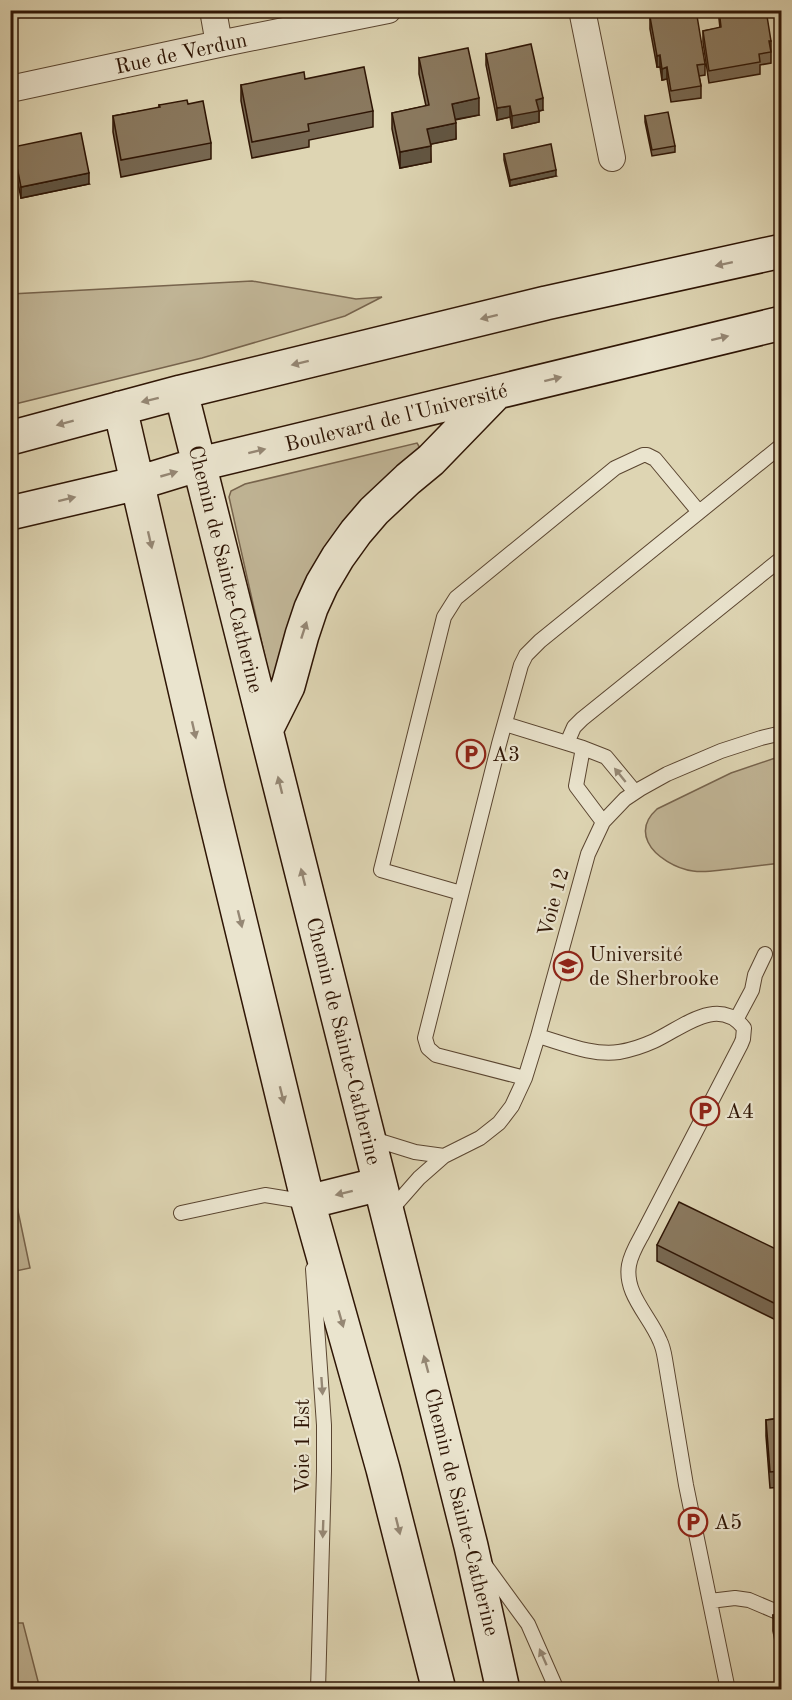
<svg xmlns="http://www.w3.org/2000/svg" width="792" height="1700" font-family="'Old Standard TT',serif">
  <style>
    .green { fill: #c0b495; stroke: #77644d; stroke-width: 1.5 }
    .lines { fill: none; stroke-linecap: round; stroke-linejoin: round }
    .service-casing { stroke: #5a4530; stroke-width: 16 }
    .minor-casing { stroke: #5a4530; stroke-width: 28 }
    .secondary-casing { stroke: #2e1505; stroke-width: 36 }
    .service { stroke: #eae4ce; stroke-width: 14 }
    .minor { stroke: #eae4ce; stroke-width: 26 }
    .secondary { stroke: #eae4ce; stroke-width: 33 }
    .wall { fill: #776852; stroke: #2e1505; stroke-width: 1.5 }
    .shaded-wall { fill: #615542; stroke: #2e1505; stroke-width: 1.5 }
    .building { fill: #8a795f; stroke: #2e1505; stroke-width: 1.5 }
    .oneway { fill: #958774 }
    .labels { text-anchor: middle; stroke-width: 4.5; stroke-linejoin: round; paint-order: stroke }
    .street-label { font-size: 21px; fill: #2e1505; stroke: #eae4ce }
    .poi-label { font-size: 21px; fill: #2e1505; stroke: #eae4ce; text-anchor: start }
  </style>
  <rect width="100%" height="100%" fill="#ded5b3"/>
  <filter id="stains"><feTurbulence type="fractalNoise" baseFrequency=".00333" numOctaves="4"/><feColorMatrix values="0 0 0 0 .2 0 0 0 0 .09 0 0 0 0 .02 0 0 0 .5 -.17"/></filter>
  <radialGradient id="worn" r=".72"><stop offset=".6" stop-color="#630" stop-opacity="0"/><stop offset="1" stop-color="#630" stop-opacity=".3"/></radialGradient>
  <path class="green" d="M252 281 356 299 382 297 345 316 202 358 11 405V294Z
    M417 443 420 448 275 681 270 679 229 497 231 491 245 484Z
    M781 756V863C765 865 748 867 731 869 718 870 706 873 693 871 677 869 655 857 648 842 642 829 647 818 657 809L731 773Z
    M10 1173 30 1268 11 1272H10Z
    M11 1623H23L40 1689H11Z"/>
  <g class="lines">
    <g class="service-casing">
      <path id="service" d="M505 724 583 748 606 757 635 792
        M567 743 574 727 582 719 782 558
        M583 748 576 786 603 822
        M461 893 381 870 444 617 456 598 615 468 643 455H647L655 459 699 512
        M736 1020 752 990 755 975 765 954
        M538 1036C563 1043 592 1056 619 1052 631 1050 643 1046 654 1041 682 1028 718 995 744 1028L743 1039 741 1044 642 1235C637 1244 631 1254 629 1265 624 1294 650 1316 660 1341 663 1347 664 1353 665 1359L686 1485 728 1690
        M525 1078 436 1055 428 1048 425 1038 499 744 521 665 526 655 540 641 782 445
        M370 1138 415 1152 444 1156
        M390 1211 419 1178 444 1156 480 1138 499 1123 512 1106 525 1078 538 1036 588 854 603 822 625 799 640 789 667 774 721 751 761 738 782 733
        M181 1213 265 1195 308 1202
        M313 1269 324 1425V1471L318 1690
        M485 1565 528 1624 557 1690
        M710 1601 735 1598 749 1600 782 1614"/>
    </g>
    <g class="minor-casing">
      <path id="minor" d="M213 10 219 44
        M582 10 612 158
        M10 89 219 44 388 10"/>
    </g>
    <g class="secondary-casing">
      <path id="secondary" d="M181 392 471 1546 503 1690
        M120 408 209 793 308 1202 383 1469 439 1690
        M10 438 181 392 546 303 782 251
        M10 513 138 483 200 464 782 323
        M266 730 288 686 302 635 311 608 322 584 338 557 356 532 374 511 408 479 431 460 496 393
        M308 1202 380 1184"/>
    </g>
    <use href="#service" class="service"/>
    <use href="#minor" class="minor"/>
    <use href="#secondary" class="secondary"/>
  </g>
  <path class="wall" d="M718 10 771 41V63L760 65V74L709 83 703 42V31L720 28Z
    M650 17 705 64V75L699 76 701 86V98L671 102 667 79 662 80 660 67H657L650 29Z
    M486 54 543 110 539 111V122L512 128 510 117 497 120 486 65Z
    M419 58 479 115 455 120 456 139 430 144 431 162 400 168 392 129V113L426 106 419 74Z
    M305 79 373 111V127L309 140V147L252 158 241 101V85Z
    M188 104 211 143V159L121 177 113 132V116L159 108V105Z
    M645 116 675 146V152L652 156 645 122Z
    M13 147 89 184 21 198 13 159Z
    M504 154 556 176 510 186 504 160Z
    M657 1245 782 1252V1323L657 1261Z
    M782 1418V1487L770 1488 766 1436V1420Z
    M782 1613V1689H779L778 1683V1666H780L773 1631V1615Z"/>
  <path class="shaded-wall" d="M17 10H46V11L17 18Z
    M660 55V67H657V56Z
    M667 67V79L662 80V69Z
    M479 98V115L452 120V104Z
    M543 98V110L539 111V122L512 128V116L536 100Z
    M510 106V117L497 120V108Z
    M456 123V139L427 145V129Z
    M431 146V162L400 168V152Z
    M556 170V176L510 186V180Z
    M89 173V184L21 198V187Z"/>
  <path class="building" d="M691 10H696L705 64 697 65 701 86 671 91 667 67 662 69 660 55 657 56 650 17Z
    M719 10H766L771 41H769L771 52 759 54 760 62 709 71 703 31 721 27Z
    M531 44 543 98 536 100 539 111 512 116 510 106 497 108 486 54Z
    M468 48 479 98 452 104 456 123 427 129 431 146 400 152 392 113 429 105 419 58Z
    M364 67 373 111 308 124 309 131 252 142 241 85 304 72 305 79Z
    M187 100 188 104 203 101 211 143 121 160 113 116 160 107 159 105Z
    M668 112 675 146 652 150 645 116Z
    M81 133 89 173 21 187 13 147Z
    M551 144 556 170 510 180 504 154Z
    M679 1202 782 1252V1307L657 1245Z
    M782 1418V1471L770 1472 766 1420Z
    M782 1613V1657L773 1615Z
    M778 1666H782V1684Z"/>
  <defs><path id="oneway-solid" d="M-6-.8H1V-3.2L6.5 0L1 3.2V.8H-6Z" transform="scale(1.5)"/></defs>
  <g class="oneway">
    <use href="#oneway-solid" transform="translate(724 264) rotate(168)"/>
    <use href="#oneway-solid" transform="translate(489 317) rotate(166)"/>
    <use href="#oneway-solid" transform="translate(720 338) rotate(-14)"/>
    <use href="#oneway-solid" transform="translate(300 363) rotate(166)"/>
    <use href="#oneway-solid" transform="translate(553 379) rotate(-14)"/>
    <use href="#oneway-solid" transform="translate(150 400) rotate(166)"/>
    <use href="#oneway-solid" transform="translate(65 423) rotate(165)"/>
    <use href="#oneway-solid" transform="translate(257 451) rotate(-14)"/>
    <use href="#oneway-solid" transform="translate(169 474) rotate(-16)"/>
    <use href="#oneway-solid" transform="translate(67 499) rotate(-14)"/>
    <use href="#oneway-solid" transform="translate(150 540) rotate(77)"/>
    <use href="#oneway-solid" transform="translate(304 630) rotate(-72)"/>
    <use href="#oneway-solid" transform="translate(194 730) rotate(77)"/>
    <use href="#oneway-solid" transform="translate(620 775) rotate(-129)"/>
    <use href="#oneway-solid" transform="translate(280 785) rotate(-104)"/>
    <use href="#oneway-solid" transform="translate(303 877) rotate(-104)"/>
    <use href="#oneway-solid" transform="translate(240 919) rotate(76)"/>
    <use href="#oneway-solid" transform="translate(282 1095) rotate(76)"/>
    <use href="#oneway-solid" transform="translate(344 1193) rotate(166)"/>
    <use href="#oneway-solid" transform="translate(341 1319) rotate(74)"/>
    <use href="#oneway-solid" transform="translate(426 1364) rotate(-105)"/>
    <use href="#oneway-solid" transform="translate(322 1386) rotate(86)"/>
    <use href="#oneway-solid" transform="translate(398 1526) rotate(76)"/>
    <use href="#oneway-solid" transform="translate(323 1529) rotate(92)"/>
    <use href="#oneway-solid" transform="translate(543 1657) rotate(-114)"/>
  </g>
  <defs>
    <g id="parking-ring" transform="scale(1.5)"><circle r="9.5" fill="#eae4ce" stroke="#8f2418" stroke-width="1.5"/><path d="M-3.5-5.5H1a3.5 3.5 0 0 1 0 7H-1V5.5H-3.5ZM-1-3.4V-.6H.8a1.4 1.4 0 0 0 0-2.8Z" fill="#8f2418"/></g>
    <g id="university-ring" transform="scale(1.5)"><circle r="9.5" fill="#eae4ce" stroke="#8f2418" stroke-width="1.5"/><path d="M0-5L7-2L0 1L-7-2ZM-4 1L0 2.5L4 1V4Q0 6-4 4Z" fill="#8f2418"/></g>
  </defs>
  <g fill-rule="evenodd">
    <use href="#parking-ring" x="471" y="754"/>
    <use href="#university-ring" x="568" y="966"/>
    <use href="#parking-ring" x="705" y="1111"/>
    <use href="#parking-ring" x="693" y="1522"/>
  </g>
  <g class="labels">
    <g class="street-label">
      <text transform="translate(181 53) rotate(-12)" y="7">Rue de Verdun</text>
      <text transform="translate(396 417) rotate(-14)" y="7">Boulevard de l'Université</text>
      <text transform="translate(226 569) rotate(76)" y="7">Chemin de Sainte-Catherine</text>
      <text transform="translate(553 902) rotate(-75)" y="7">Voie 12</text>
      <text transform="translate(344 1041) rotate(76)" y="7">Chemin de Sainte-Catherine</text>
      <text transform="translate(302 1446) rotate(-90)" y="7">Voie 1 Est</text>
      <text transform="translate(462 1512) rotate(76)" y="7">Chemin de Sainte-Catherine</text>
    </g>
    <g class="poi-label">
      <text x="492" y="761">A3</text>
      <text x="589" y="961">Université<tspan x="589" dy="24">de Sherbrooke</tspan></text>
      <text x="726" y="1118">A4</text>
      <text x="714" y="1529">A5</text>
    </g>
  </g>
  <rect width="792" height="1700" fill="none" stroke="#ded5b3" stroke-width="36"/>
  <rect x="12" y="12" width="768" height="1676" fill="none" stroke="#2e1505" stroke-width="3"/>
  <rect x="18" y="18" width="756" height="1664" fill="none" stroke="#2e1505" stroke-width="1.5"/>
  <rect width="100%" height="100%" filter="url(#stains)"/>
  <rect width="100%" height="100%" fill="url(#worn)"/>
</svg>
